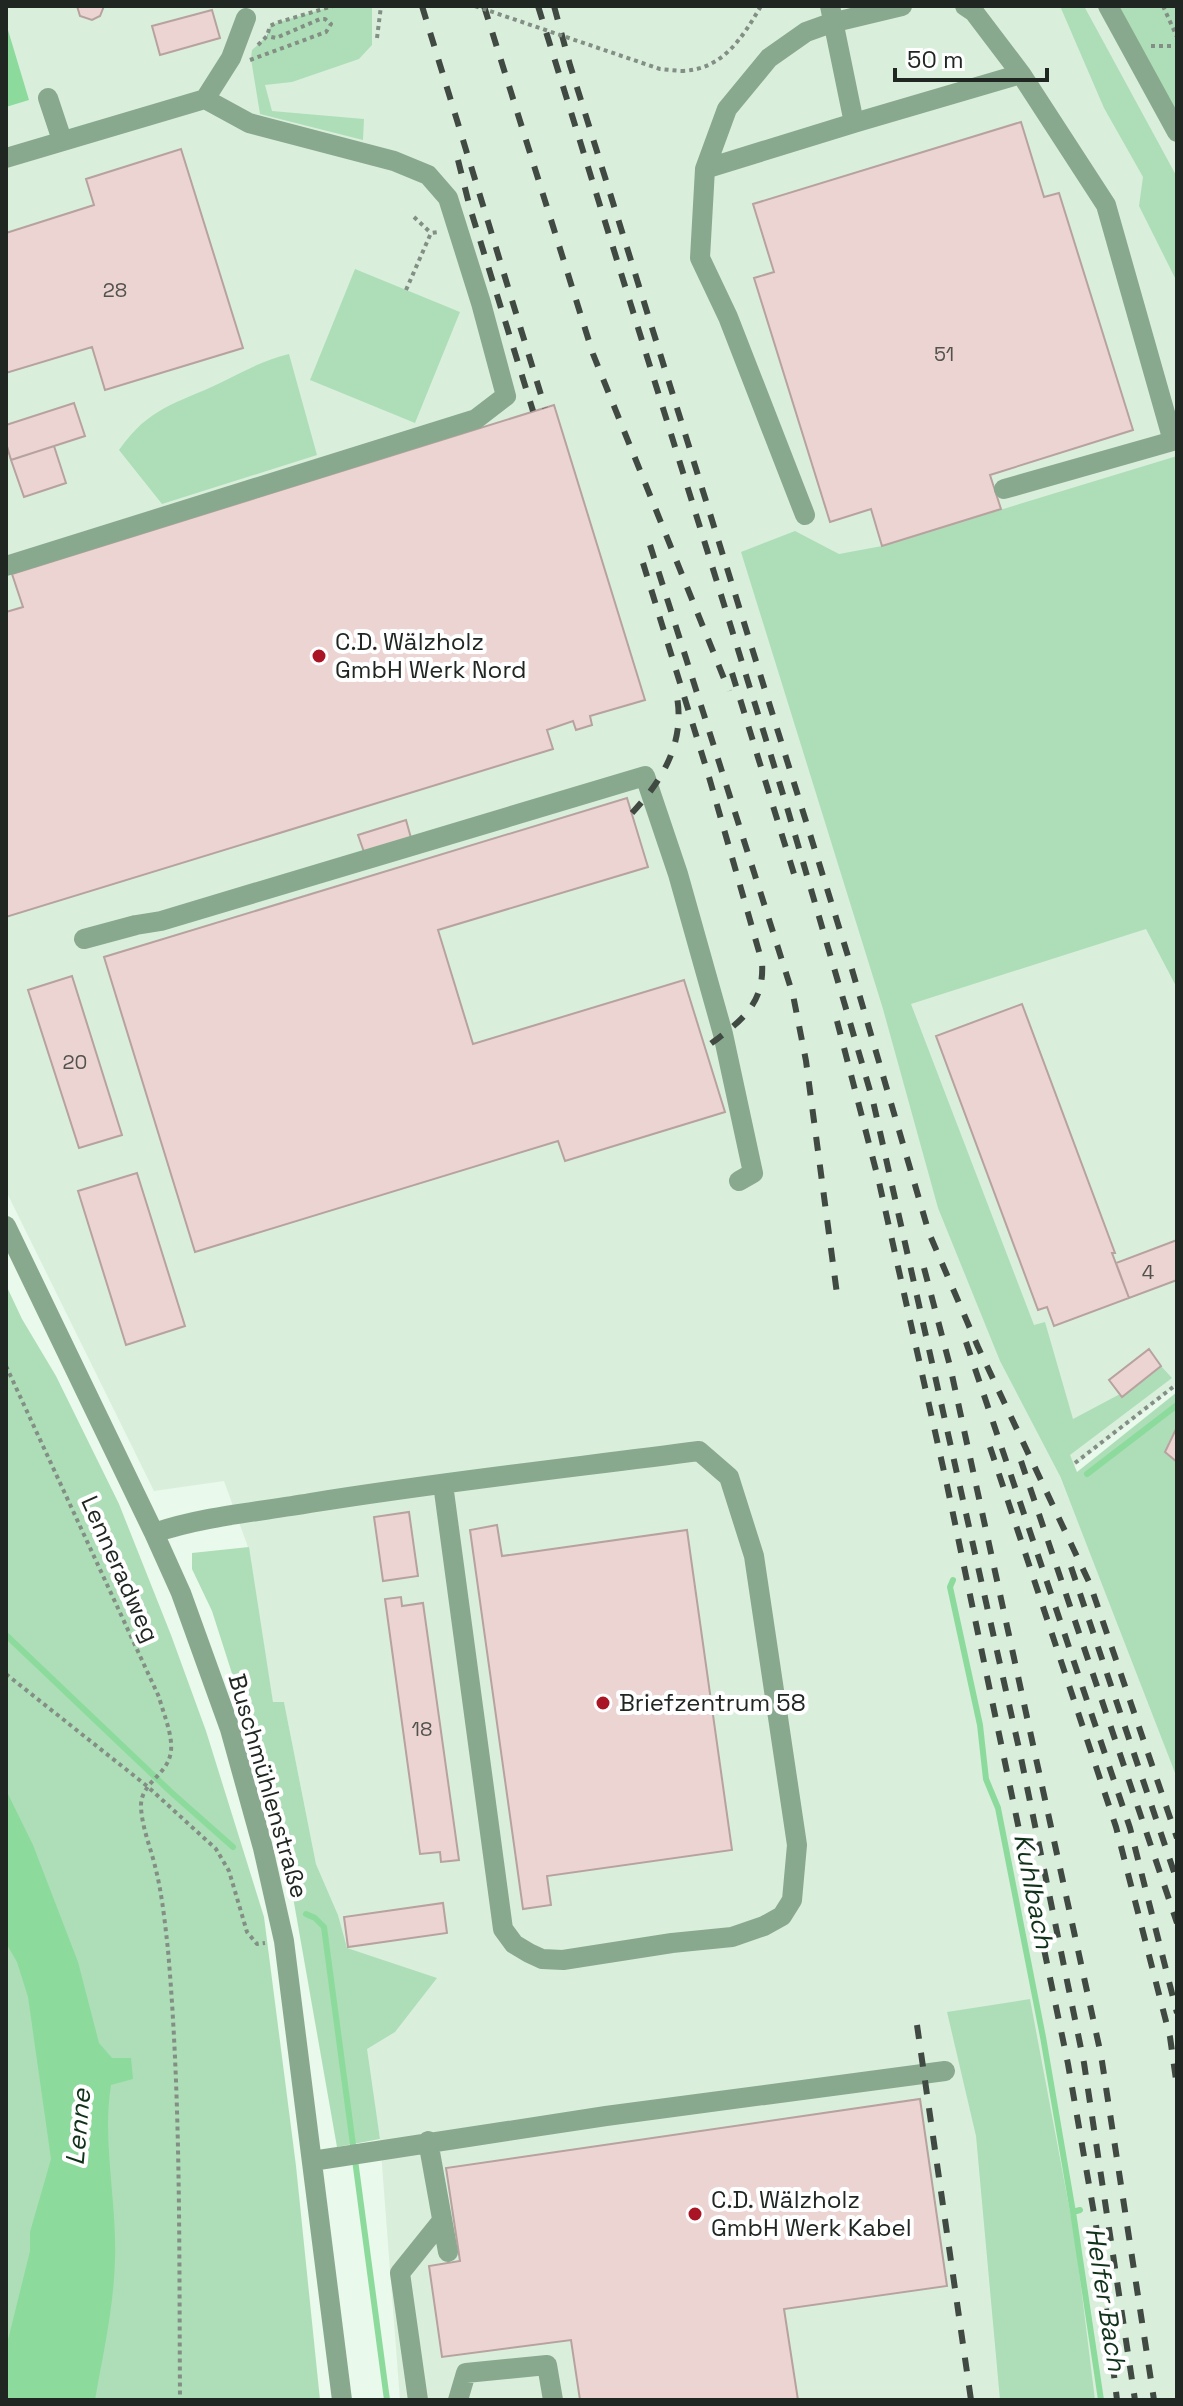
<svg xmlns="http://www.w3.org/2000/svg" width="1183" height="2406" font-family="'Space Grotesk',sans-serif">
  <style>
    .built { fill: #d9efdc }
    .green { fill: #aedeb7 }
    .water { fill: #8cdb9d }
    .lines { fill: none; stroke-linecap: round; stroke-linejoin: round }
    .stream { stroke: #8cdb9d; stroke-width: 6 }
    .building { fill: #ebd4d2; stroke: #b7a2a0; stroke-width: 2 }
    .path { stroke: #838e85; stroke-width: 4; stroke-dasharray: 4 4; stroke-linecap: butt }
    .minor { stroke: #89a98e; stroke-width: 20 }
    .rail { stroke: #414943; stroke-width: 6; stroke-dasharray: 14 14; stroke-linecap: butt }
    .path-bridge { stroke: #838e85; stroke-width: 4; stroke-dasharray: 4 4; stroke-linecap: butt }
    .poi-dot { fill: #aa1525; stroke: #fff; stroke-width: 3 }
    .labels { text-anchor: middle; stroke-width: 8; stroke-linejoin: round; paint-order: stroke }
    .number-label { font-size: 20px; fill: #53524d }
    .poi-label { font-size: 24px; fill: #202621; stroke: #fff; text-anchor: start }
    .street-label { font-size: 24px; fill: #202621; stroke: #fff }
    .water-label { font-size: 26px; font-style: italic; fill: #11321a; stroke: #fff }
  </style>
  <rect width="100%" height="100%" fill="#e9f9eb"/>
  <path class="built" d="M6 6H1108L1177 132V1385L1060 1477 1177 1769V2400H400L380 2139 365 2049 338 1915 316 1864 284 1702 273 1703 248 1547 224 1481 154 1491 6 1191Z"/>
  <path class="green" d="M333 6H372V45L359 59 292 82 265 85 272 111 364 119 363 140 260 114 251 59 252 50 267 36 270 26 276 23Z
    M1060 6H1084L1177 177V282L1139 206 1143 177 1104 108Z
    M1108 6H1177V132Z
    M355 269 460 312 415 423 310 380Z
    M289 354 317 455 162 504 119 450C149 407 176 404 220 383 243 372 263 360 289 354Z
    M1177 456V988L1146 929 911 1004 1034 1325 1045 1322 1073 1419 1120 1394 1122 1396 1161 1366 1172 1378 1070 1455 1077 1472 1177 1392V1430L1172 1435 1174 1437 1168 1443 1170 1445 1165 1452 1177 1462V1778L1060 1476 1000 1361 938 1208 883 1009 741 552 795 531 839 554 882 546Z
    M6 1285 22 1319 56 1376 119 1504 171 1635 206 1731 264 1917 296 2166 320 2400H6Z
    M249 1547 273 1702H284L316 1864 338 1915 347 1948 437 1978 395 2032 367 2049 380 2139 337 2147 290 1880 261 1764 212 1611 192 1569V1553Z
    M1030 1999 1075 2238 1095 2400H1000L976 2136 947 2012Z"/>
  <path class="water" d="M8 30 29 100 6 107V31Z
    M6 1790 33 1845 78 1962 99 2043 112 2058H131L133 2079 111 2085C102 2142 117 2201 115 2259 114 2306 103 2354 95 2400H7L6 2348 30 2251V2232L51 2159 28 1997 17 1962 6 1943Z"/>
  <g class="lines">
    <path class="stream" d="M1087 1474 1177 1405
      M953 1580 950 1587 980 1725 986 1779 998 1808 1043 2037 1073 2212
      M6 1635 172 1793 233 1847
      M306 1914 315 1918 324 1927 387 2400
      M1080 2210 1073 2212 1101 2400"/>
  </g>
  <path class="building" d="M77 6H104L100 16 92 20 80 16Z
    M212 10 220 38 160 55 152 26Z
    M1021 122 1044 197 1059 193 1133 430 990 475 1001 509 882 546 871 509 830 522 754 278 774 272 753 204Z
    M181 149 243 348 105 390 92 347 6 373V233L94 205 86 179Z
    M74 403 85 436 11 460 6 443V425Z
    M554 405 645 700 590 716 592 725 576 730 573 721 547 730 553 749 6 917V612L23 607 12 574Z
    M54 446 66 483 24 497 11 460Z
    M627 798 648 867 438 930 473 1044 684 980 725 1112 565 1161 558 1141 195 1252 104 957Z
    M406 820 411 838 364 852 358 835Z
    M72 976 122 1135 79 1148 28 990Z
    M1022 1004 1115 1253H1112L1129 1298 1054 1326 1047 1307 1038 1310 936 1036Z
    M137 1173 185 1326 126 1345 78 1191Z
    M1177 1240V1280L1129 1298 1116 1263Z
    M1149 1349 1161 1366 1122 1397 1109 1380Z
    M1176 1429 1177 1430V1462L1165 1452Z
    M409 1512 418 1576 383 1581 374 1517Z
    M497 1525 502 1556 687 1530 732 1850 547 1876 551 1905 523 1909 470 1530Z
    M401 1597 402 1606 423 1603 459 1860 441 1862 440 1852 420 1854 385 1599Z
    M443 1903 447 1933 348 1947 344 1917Z
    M920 2099 947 2286 784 2309 798 2400H580L571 2340 442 2357 429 2266 460 2261 446 2168Z"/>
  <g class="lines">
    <path class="path" d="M1163 6 1177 37
      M377 38 381 6
      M258 45 267 36 270 26 276 23 333 6
      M1151 46H1177
      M250 60 326 32 331 24 325 19H320L276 38 267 36
      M681 71C723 70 742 38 761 6
      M414 217 431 233
      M406 290 431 233 438 232
      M6 1366 159 1697C163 1713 175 1739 170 1756 165 1776 140 1784 141 1807 142 1827 150 1846 155 1866 162 1893 165 1923 168 1950 181 2100 179 2250 180 2400
      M1075 1463 1177 1384
      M6 1674 147 1786 216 1849 229 1871 247 1932 257 1944 265 1943"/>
    <path class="minor" d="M965 6 974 12 1021 74
      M1108 6 1177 132
      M48 98 62 140
      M205 99 231 58 246 18
      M854 123 1021 74 1106 205 1173 441 1004 489
      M6 158 205 99
      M705 169 727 109 769 58 806 32 831 23 902 6
      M805 515 728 317 700 258 705 169 854 123 830 6
      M6 566 476 419 506 396 481 303 448 198 428 175 394 161 249 123 205 99
      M84 939 136 925 161 921 645 776 678 874 723 1034 753 1173 739 1181
      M6 1226 154 1533 181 1593 230 1729 263 1848 284 1941 342 2400
      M154 1533C204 1516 258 1512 310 1503 439 1482 569 1468 699 1451L729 1477 754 1556 797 1845 792 1900 782 1916 764 1926 732 1937 672 1943 563 1960 542 1959 529 1953 514 1944 503 1929 443 1484
      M428 2141 448 2252
      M312 2161 606 2116 945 2071
      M418 2400 400 2273 441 2222
      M458 2400 466 2373 547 2365 553 2400"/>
    <path class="rail" d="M422 6 545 408
      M484 6 593 354 729 691
      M538 6 786 804 873 1101 1020 1753 1084 2063 1135 2400
      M554 6 570 65 848 956 929 1233 978 1347 1090 1584 1177 1838
      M458 160 470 208 533 411
      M650 545 793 995 806 1061 837 1294
      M643 563 709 777 762 962C765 1007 738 1023 705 1048
      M732 673 798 887
      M632 813C662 781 685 743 677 697
      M837 1021 879 1182 947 1485 1068 2064 1096 2225 1117 2400
      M924 1268 950 1366 1101 2055 1154 2400
      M966 1342 1130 1828 1177 2013
      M990 1447 1116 1827 1170 2037 1177 2087
      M1021 1461 1177 1923
      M1071 1567 1177 1881
      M917 2025 971 2400"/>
    <path class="path-bridge" d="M475 6 660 69 681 71"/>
  </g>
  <g class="poi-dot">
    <circle cx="319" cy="656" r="8"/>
    <circle cx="603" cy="1703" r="8"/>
    <circle cx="695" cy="2214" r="8"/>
  </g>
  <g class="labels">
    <g class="number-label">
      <text x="115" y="297">28</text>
      <text x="944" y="361">51</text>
      <text x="75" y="1069">20</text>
      <text x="1148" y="1279">4</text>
      <text x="422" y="1736">18</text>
    </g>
    <g class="poi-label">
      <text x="335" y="650">C.D. Wälzholz<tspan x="335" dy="28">GmbH Werk Nord</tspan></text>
      <text x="619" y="1711">Briefzentrum 58</text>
      <text x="711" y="2208">C.D. Wälzholz<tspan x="711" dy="28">GmbH Werk Kabel</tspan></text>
    </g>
    <g class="street-label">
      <text transform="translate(120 1569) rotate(66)" y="8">Lenneradweg</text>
      <text transform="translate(268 1786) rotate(74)" y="8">Buschmühlenstraße</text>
    </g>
    <g class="water-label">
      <text transform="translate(1034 1891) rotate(79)" y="9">Kuhlbach</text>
      <text transform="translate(78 2127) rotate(-85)" y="9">Lenne</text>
      <text transform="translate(1106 2299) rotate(81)" y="9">Helfer Bach</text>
    </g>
  </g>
  <rect width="1183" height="2406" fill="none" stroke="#202621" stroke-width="16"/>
  <path d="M895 68v12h152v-12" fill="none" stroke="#202621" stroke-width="4"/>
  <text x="907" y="68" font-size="24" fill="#202621" stroke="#ffffff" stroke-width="6" paint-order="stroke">50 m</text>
</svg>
